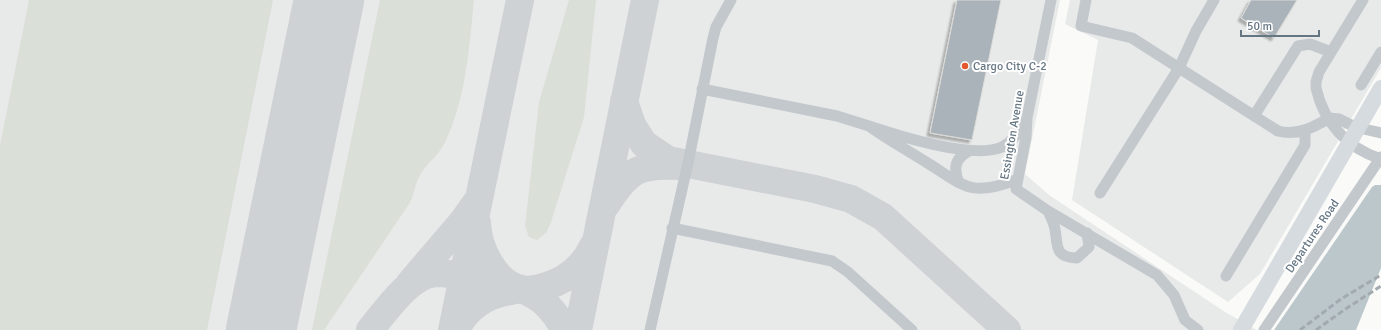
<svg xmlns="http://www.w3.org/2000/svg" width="1381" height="330" font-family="Signika,sans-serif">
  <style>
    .built { fill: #e8e9e9 }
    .green { fill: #dadfd7 }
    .water { fill: #bbc7cb }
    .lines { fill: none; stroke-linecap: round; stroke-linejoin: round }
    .taxiway { stroke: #ced2d4; stroke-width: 28 }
    .runway { stroke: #ced2d4; stroke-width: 70 }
    .building { fill: #aab3b9; stroke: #dcdcda; filter: url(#shadow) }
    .minor { stroke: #c3c8cc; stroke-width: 11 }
    .highway { stroke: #d6dbdf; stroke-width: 16 }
    .rail { stroke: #a2aab0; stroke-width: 3; stroke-dasharray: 6 3; stroke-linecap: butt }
    .poi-dot { fill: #e4572e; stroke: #fff; stroke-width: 1.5 }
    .labels { text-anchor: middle; stroke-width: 4; stroke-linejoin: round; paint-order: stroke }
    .poi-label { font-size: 12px; fill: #657683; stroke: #fff; text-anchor: start }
    .street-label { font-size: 12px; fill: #657683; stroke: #fff }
  </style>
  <defs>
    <filter id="shadow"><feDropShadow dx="-3" dy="3" stdDeviation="1" flood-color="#0004"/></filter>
  </defs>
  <rect width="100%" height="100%" fill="#fafaf8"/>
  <path class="built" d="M0 0H1060L1025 174 1049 195 1225 312 1257 330H0Z
    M1070 0H1381V68L1260 274 1228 302 1072 200 1098 40 1065 24Z"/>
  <path class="green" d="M29 0H273L207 330H0V145Z
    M380 0H474C469 48 466 100 444 144 438 156 426 164 420 175 415 184 414 195 409 204L324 330H312Z
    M569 0H596L584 117 551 222 546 233 537 240 529 237 525 226 539 102Z"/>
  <path class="water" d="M1375 185H1381V268L1356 330H1274L1372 187Z"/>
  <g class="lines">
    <path class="taxiway" d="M624 101 632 125 644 144 668 160 815 189 851 199 883 217 1007 330
      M606 205C630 167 639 165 683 166
      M477 223C478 248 495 284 522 289 528 291 535 289 540 288 564 282 583 268 593 246
      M410 283 463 221 475 204
      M370 330C385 312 410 274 436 273 451 273 466 277 481 280
      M452 330 520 0
      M456 330C466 308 487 294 511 291 515 290 520 289 523 290 541 296 557 313 564 330
      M578 330 645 0"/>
    <path class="runway" d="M261 330 329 0"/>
  </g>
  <path class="building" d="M957 0H1001L972 140 930 133Z
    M1251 0H1297L1274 38 1241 18Z"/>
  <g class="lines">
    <path class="minor" d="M1051 0 1027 118 1026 137 1016 189 1048 211 1157 275 1174 295 1185 320 1198 330
      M1086 0 1081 26 1132 38 1278 131C1296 136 1313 128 1329 118
      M1363 0 1319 72 1316 82V88C1324 123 1347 148 1381 159
      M1361 85 1381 52
      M702 89 837 116 869 126
      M1254 116 1298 46 1310 44 1331 52
      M1329 118 1339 119 1355 127 1381 133
      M1018 179C970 198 965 186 926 162 907 150 887 139 869 126 899 136 973 160 1002 147 1013 142 1020 131 1026 120
      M959 183C953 169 955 158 969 151
      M1100 193 1179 68 1196 31 1214 0
      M1048 211C1051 217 1054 223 1055 229 1058 246 1054 257 1077 258L1089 247 1087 233
      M672 228 832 261 848 272 912 330
      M1226 276 1305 145V131
      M650 330 688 163 713 38 716 27 731 0
      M1264 330 1381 157"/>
    <path class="highway" d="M1241 330 1381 88"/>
    <path class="rail" d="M1300 330 1341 299 1381 275
      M1316 330 1347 308 1381 286"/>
  </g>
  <circle class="poi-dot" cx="965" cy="66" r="4"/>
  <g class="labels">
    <g class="poi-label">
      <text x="973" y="70">Cargo City C-2</text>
    </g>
    <g class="street-label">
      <text transform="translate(1012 135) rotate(-80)" y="4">Essington Avenue</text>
      <text transform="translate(1312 236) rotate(-56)" y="4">Departures Road</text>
    </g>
  </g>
  <path d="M1241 30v6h78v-6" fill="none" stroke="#657683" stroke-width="2"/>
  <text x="1247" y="30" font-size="12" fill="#657683" stroke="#ffffff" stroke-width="3" paint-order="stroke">50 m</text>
</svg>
